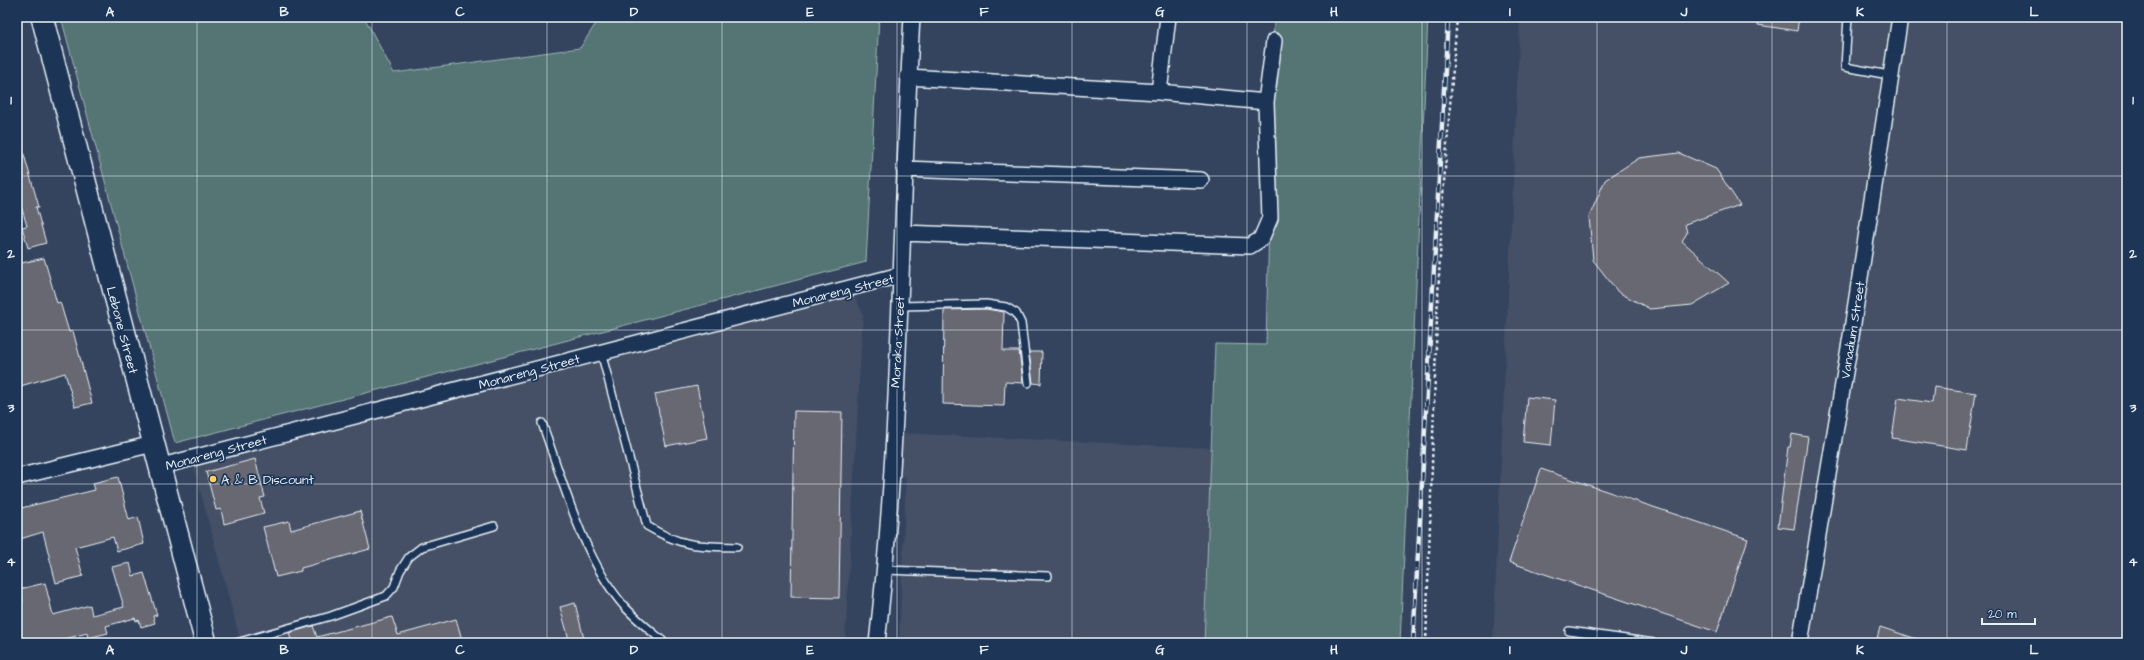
<svg xmlns="http://www.w3.org/2000/svg" width="2144" height="660" font-family="'Architects Daughter',sans-serif">
  <style>
    .built { fill: #444f65 }
    .green { fill: #557574; stroke: #9eb3b6 }
    .building { fill: #686872; stroke: #e8f1f8 }
    .lines { fill: none; stroke-linecap: round; stroke-linejoin: round }
    .lane-casing { stroke: #e8f1f8; stroke-width: 10 }
    .street-casing { stroke: #e8f1f8; stroke-width: 18 }
    .secondary-casing { stroke: #e8f1f8; stroke-width: 24 }
    .path { stroke: #e8f1f8; stroke-width: 2.5; stroke-dasharray: 3 3; stroke-linecap: butt }
    .lane { stroke: #1d3557; stroke-width: 7 }
    .street { stroke: #1d3557; stroke-width: 15 }
    .secondary { stroke: #1d3557; stroke-width: 21 }
    .rail-casing { stroke: #e8f1f8; stroke-width: 4.5 }
    .rail { stroke: #1d3557; stroke-width: 3; stroke-dasharray: 9; stroke-linecap: butt }
    .grid { fill: none; stroke: #e8f1f8; stroke-width: 1; stroke-opacity: 0.55 }
    .poi-dot { fill: #ffd166; stroke: #1d3557; stroke-width: 1.5 }
    .labels { text-anchor: middle; stroke-width: 3.5; stroke-linejoin: round; paint-order: stroke }
    .street-label { font-size: 13px; fill: #e8f1f8; stroke: #1d3557 }
    .poi-label { font-size: 13px; fill: #e8f1f8; stroke: #1d3557; text-anchor: start }
    .neatline { fill: none; stroke: #e8f1f8; stroke-width: 1.5 }
    .grid-label { font-size: 13px; text-anchor: middle; font-weight: bold; fill: #e8f1f8 }
  </style>
  <rect width="100%" height="100%" fill="#34445f"/>
  <filter id="ink" filterUnits="userSpaceOnUse"><feTurbulence type="fractalNoise" baseFrequency=".025" numOctaves="2"/><feDisplacementMap in="SourceGraphic" scale="8" xChannelSelector="R" yChannelSelector="G"/><feConvolveMatrix kernelMatrix="1 2 1 2 8 2 1 2 1" color-interpolation-filters="sRGB"/></filter>
  <g filter="url(#ink)">
    <path class="built" d="M1520 17H2127V643H1493Z
      M853 294 863 313 845 643H241L194 468Z
      M903 433 1211 448 1205 643H899L906 477 900 476Z"/>
    <path class="green" d="M61 17H364L394 73 580 48 600 17H879L866 262 175 443Z
      M1274 17H1428L1400 643H1204L1215 344 1266 345Z"/>
    <path class="building" d="M1758 17H1799L1797 31 1758 25Z
      M21 144 39 207H36L46 243 28 248 22 227 27 226 17 192V145Z
      M1679 153 1716 169 1740 205 1685 224 1687 233 1682 241 1729 283 1692 305 1650 309 1618 292 1593 260 1589 217 1605 180 1639 158Z
      M44 258 57 303 60 302 69 332 73 331 92 403 75 407 65 373 17 387V264Z
      M986 309 1004 312 1003 351H1019L1023 383 1005 382 1004 406 943 404 944 310Z
      M1029 352H1042L1041 384 1033 383Z
      M697 386 707 438 666 446 655 394Z
      M1934 387 1976 393 1967 450 1892 438 1898 398 1932 403Z
      M1527 397 1555 400 1551 445 1523 442Z
      M794 411 842 412 839 598 791 597Z
      M1792 434 1808 437 1794 529 1778 527 1788 447H1790Z
      M255 459 265 497 260 498 264 513 224 524 221 509 216 510 206 472Z
      M1541 469 1748 539 1717 632 1509 562Z
      M118 477 129 520 138 517 144 544 117 551 113 537 75 547 83 576 56 583 43 532 20 539 17 528V509L95 490 93 483Z
      M360 511 370 549 301 568V571L276 577 263 527 289 521 291 530Z
      M130 563 133 576 144 573 157 615 153 616 155 623 141 627 139 620 136 621 135 618 106 626 108 633 88 638 87 633 50 643H17V602L23 601 20 589 45 583 53 615 90 605 92 615 124 607 112 567Z
      M575 603 585 643H570L560 607Z
      M392 617 398 635 456 619 463 643H292L289 633 313 626 317 637Z
      M1880 627 1920 640V643H1876Z"/>
    <g class="lines">
      <g class="lane-casing">
        <path id="lane" d="M1848 17 1845 67 1889 75
          M900 306 986 304 1006 307 1016 313 1021 323 1028 383
          M601 352 647 526C682 547 698 546 737 547
          M542 423C563 481 583 559 624 606 636 619 651 631 665 643
          M885 570 1048 576
          M1569 631 1654 643
          M236 643 331 616 386 596 394 587 400 571 409 557 422 547 494 526"/>
      </g>
      <g class="street-casing">
        <path id="street" d="M908 77 1159 92 1266 102
          M1159 92 1168 17
          M904 169 1201 180
          M903 233 1250 246 1261 239 1270 218 1266 102 1274 41
          M158 467 900 275
          M17 477 153 444
          M877 643C901 435 900 225 912 17
          M1800 643 1851 336 1900 17"/>
      </g>
      <g class="secondary-casing">
        <path id="secondary" d="M42 17 206 643"/>
      </g>
      <path class="path" d="M1426 643 1437 317 1443 195 1457 17"/>
      <use href="#lane" class="lane"/>
      <use href="#street" class="street"/>
      <use href="#secondary" class="secondary"/>
      <g class="rail-casing">
        <path id="rail" d="M1413 643 1448 17"/>
      </g>
      <use href="#rail" class="rail"/>
    </g>
  </g>
  <path class="grid" d="M197 17V643M372 17V643M547 17V643M722 17V643M897 17V643M1072 17V643M1247 17V643M1422 17V643M1597 17V643M1772 17V643M1947 17V643M17 176H2127M17 330H2127M17 484H2127"/>
  <circle class="poi-dot" cx="213" cy="479" r="4"/>
  <g class="labels">
    <g class="street-label">
      <text transform="translate(843 290) rotate(-14)" y="5">Monareng Street</text>
      <text transform="translate(123 330) rotate(75)" y="5">Lebone Street</text>
      <text transform="translate(1852 330) rotate(-81)" y="5">Vanadium Street</text>
      <text transform="translate(897 342) rotate(-87)" y="5">Moraka Street</text>
      <text transform="translate(529 371) rotate(-15)" y="5">Monareng Street</text>
      <text transform="translate(216 452) rotate(-15)" y="5">Monareng Street</text>
    </g>
    <g class="poi-label">
      <text x="221" y="484">A &amp; B Discount</text>
    </g>
  </g>
  <rect width="2144" height="660" fill="none" stroke="#1d3557" stroke-width="44"/>
  <path d="M1982 618v6h53v-6" fill="none" stroke="#e8f1f8" stroke-width="2"/>
  <text x="1988" y="618" font-size="12" fill="#e8f1f8" stroke="#1d3557" stroke-width="3" paint-order="stroke">20 m</text>
  <rect x="22" y="22" width="2100" height="616" class="neatline"/>
  <g class="grid-label">
    <text x="110" y="16">A</text>
    <text x="284" y="16">B</text>
    <text x="460" y="16">C</text>
    <text x="634" y="16">D</text>
    <text x="810" y="16">E</text>
    <text x="984" y="16">F</text>
    <text x="1160" y="16">G</text>
    <text x="1334" y="16">H</text>
    <text x="1510" y="16">I</text>
    <text x="1684" y="16">J</text>
    <text x="1860" y="16">K</text>
    <text x="2034" y="16">L</text>
    <text x="11" y="104">1</text>
    <text x="2133" y="104">1</text>
    <text x="11" y="258">2</text>
    <text x="2133" y="258">2</text>
    <text x="11" y="412">3</text>
    <text x="2133" y="412">3</text>
    <text x="11" y="566">4</text>
    <text x="2133" y="566">4</text>
    <text x="110" y="654">A</text>
    <text x="284" y="654">B</text>
    <text x="460" y="654">C</text>
    <text x="634" y="654">D</text>
    <text x="810" y="654">E</text>
    <text x="984" y="654">F</text>
    <text x="1160" y="654">G</text>
    <text x="1334" y="654">H</text>
    <text x="1510" y="654">I</text>
    <text x="1684" y="654">J</text>
    <text x="1860" y="654">K</text>
    <text x="2034" y="654">L</text>
  </g>
</svg>
